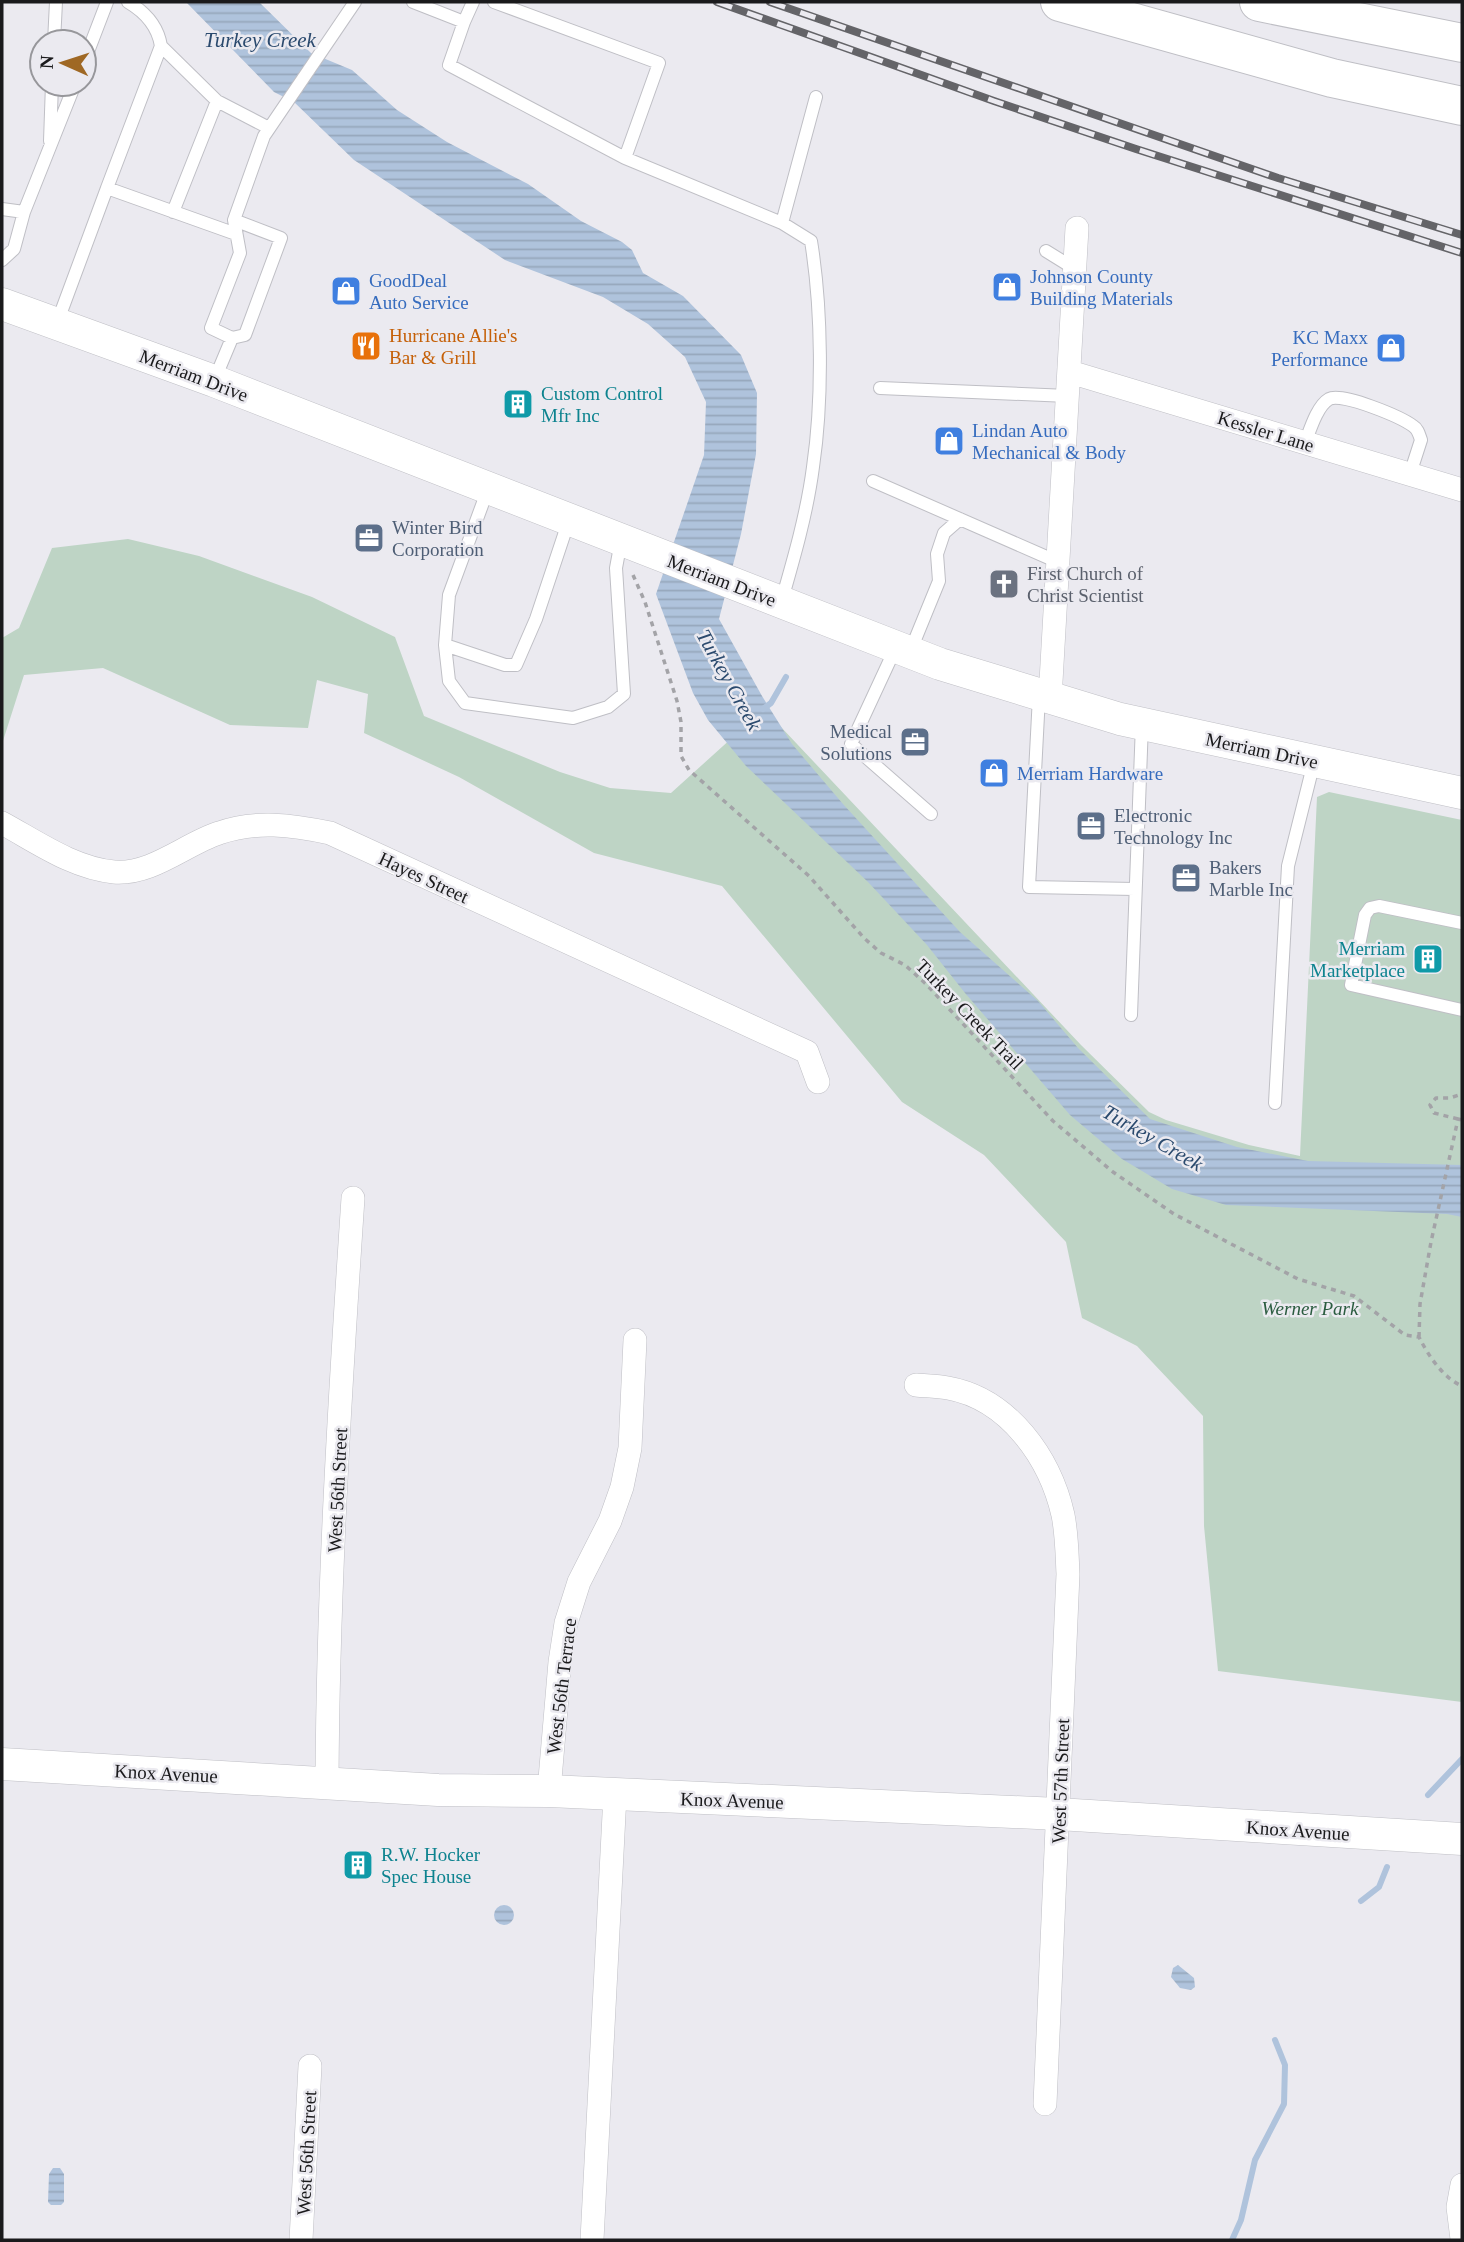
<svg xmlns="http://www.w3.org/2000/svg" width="1464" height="2242" font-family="'Times New Roman',serif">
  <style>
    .green { fill: #bed4c5 }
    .water { fill: url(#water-rules) }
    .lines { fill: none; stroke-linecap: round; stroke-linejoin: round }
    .stream { stroke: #afc3dc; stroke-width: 6 }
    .lane-casing { stroke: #bfbfc5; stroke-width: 14 }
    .street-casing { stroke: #bfbfc5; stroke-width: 24 }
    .secondary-casing { stroke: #bfbfc5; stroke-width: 33 }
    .highway-casing { stroke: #bfbfc5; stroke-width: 40 }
    .path { stroke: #a3a3a7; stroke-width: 3.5; stroke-dasharray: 5 5; stroke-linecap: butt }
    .lane { stroke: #fff; stroke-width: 12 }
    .street { stroke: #fff; stroke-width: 23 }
    .secondary { stroke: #fff; stroke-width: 32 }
    .highway { stroke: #fff; stroke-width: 38 }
    .rail-casing { stroke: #646468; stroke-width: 8 }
    .rail { stroke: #ebeaf0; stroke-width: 5; stroke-dasharray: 16; stroke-linecap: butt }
    .labels { text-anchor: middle; stroke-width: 5; stroke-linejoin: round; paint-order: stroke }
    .shop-label { font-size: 19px; fill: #366cbe; stroke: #ebeaf0; text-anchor: start }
    .food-label { font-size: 19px; fill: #c56008; stroke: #ebeaf0; text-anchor: start }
    .street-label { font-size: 19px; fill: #1a1a1c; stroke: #ebeaf0 }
    .culture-label { font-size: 19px; fill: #0d838f; stroke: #ebeaf0; text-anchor: start }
    .service-label { font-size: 19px; fill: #4e5e75; stroke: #ebeaf0; text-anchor: start }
    .worship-label { font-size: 19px; fill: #5b616d; stroke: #ebeaf0; text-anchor: start }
    .park-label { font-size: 19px; font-style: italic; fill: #2b5c40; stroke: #ebeaf0 }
    .water-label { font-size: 21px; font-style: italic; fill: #2b4a6e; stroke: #ebeaf0 }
  </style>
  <defs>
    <pattern id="water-rules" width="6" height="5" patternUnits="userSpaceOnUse" patternTransform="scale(1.75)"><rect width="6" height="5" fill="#afc3dc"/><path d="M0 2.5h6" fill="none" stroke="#96a7bc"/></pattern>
  </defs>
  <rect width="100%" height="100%" fill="#ebeaf0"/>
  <path class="green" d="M128 539 199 556 312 597 395 637 424 716 560 772 610 788 671 793 764 709 1081 1045 1149 1112 1166 1120 1249 1145 1300 1156 1317 797 1329 792 1462 820V1702L1218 1671 1204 1526 1203 1416 1137 1346 1082 1318 1066 1242 984 1155 902 1102 722 886 594 853 459 777 364 733 368 694 317 680 308 728 230 725 103 668 24 675 2 744V638L19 628 52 548Z"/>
  <path class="water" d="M186 2H259L311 53 352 70 397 110 447 142 528 184 581 221 622 242 632 250 643 273 683 296 741 355 757 393 756 454 741 534 719 619 762 696 792 744 843 804 960 932 1038 1001 1078 1048 1150 1119 1237 1147 1308 1161 1462 1165V1217L1447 1214 1226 1205 1172 1189 1122 1159 1070 1115 965 993 927 945 868 882 746 766 708 720 693 693 656 594 704 455 706 402 685 357 648 324 603 297 505 260 354 160 294 102 274 92Z
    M494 1915a10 10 0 1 1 20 0a10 10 0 1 1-20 0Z
    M1178 1965 1194 1978 1195 1987 1191 1990 1180 1988 1171 1977 1173 1968Z
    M53 2168H60L64 2174V2202L61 2205H51L48 2202 49 2174Z"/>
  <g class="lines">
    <path class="stream" d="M763 709 771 703 786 677
      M1428 1795 1462 1759
      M1361 1901 1379 1887 1387 1867
      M1232 2240 1241 2220 1255 2160 1284 2104 1285 2065 1275 2040"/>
    <g class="lane-casing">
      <path id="lane" d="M128 2C145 12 158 27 161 46
        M413 2 464 22 473 2
        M494 2 659 63 625 158 782 223 811 241C822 309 823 399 813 467 807 513 794 558 781 603
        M464 22 449 65 625 158
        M54 42 56 2
        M84 62 107 2
        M50 141 52 84
        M107 188 161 46 217 101
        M2 209 24 212
        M173 212 217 101 269 128
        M782 223 816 97
        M1046 251 1075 269
        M2 260 14 249 24 212 75 84
        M57 323 107 188 236 234
        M232 338 245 335 281 238 234 220
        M214 381 232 338 211 328 240 253 234 220 264 136 355 2
        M880 388 1068 396
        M1305 443C1310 430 1317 406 1329 399 1342 392 1401 417 1413 426 1418 429 1419 434 1421 440L1410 474
        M873 481 1058 562
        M488 489 449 595 445 645 449 681 465 703 573 718 608 707 624 694 616 568 621 541
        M445 645 505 665H516L536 619 569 520
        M896 647 851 744 931 814
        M910 652 939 581 937 554 944 533 960 519
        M1039 696 1029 887 1135 889
        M1462 923 1379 906 1370 908 1365 915 1351 985 1462 1010
        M1131 1015 1142 724
        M1275 1103 1288 866 1314 762"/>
    </g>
    <g class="street-casing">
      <path id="street" d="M1070 372 1462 490
        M1050 699 1077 228
        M2 823C37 842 73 868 114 872 152 875 185 844 219 833 256 820 292 825 330 833L807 1052 818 1082
        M916 1385C926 1386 937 1386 948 1388 1009 1399 1050 1458 1063 1515 1067 1535 1067 1555 1068 1574L1045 2104
        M327 1782C328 1588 340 1392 353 1198
        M549 1791 560 1662 566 1623 579 1582 610 1521 622 1487 630 1448 635 1340
        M1462 2185 1458 2207 1462 2239
        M301 2240 310 2066
        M592 2240 615 1795"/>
    </g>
    <g class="secondary-casing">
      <path id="secondary" d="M2 304 214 381 940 664 1120 719 1462 793
        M2 1764 438 1790 549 1791 1058 1814 1462 1839"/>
    </g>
    <g class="highway-casing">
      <path id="highway" d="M1060 2 1332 78 1462 106
        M1259 2 1462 43"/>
    </g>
    <path class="path" d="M633 575 645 602 677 701 681 722V756L689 770 809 876 864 938 881 953 905 965 926 984 1053 1121 1113 1172 1174 1214 1298 1279 1354 1296 1405 1335 1419 1337C1428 1355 1443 1378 1462 1386
      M1458 1119 1434 1113 1430 1105 1436 1098H1450L1462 1094
      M1419 1337 1420 1304 1431 1242 1458 1119 1462 1120"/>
    <use href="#lane" class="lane"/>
    <use href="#street" class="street"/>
    <use href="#secondary" class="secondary"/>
    <use href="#highway" class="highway"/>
    <g class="rail-casing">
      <path id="rail" d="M717 2 994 101 1136 149 1462 253
        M770 2 1278 178 1462 235"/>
    </g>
    <use href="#rail" class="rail"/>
  </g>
  <defs>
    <g id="shop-square" transform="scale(1.575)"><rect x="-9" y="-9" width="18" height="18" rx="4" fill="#3f7fe0" stroke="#ebeaf0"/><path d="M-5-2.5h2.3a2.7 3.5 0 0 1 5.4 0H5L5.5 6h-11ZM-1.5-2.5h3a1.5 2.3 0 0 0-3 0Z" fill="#fff"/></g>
    <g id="restaurant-square" transform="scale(1.575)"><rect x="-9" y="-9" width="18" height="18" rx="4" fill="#e8710a" stroke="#ebeaf0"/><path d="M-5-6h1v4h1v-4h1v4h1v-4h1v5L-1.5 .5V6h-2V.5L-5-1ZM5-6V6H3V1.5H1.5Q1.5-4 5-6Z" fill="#fff"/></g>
    <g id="building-square" transform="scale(1.575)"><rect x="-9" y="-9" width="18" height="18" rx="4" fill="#0f9aa8" stroke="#ebeaf0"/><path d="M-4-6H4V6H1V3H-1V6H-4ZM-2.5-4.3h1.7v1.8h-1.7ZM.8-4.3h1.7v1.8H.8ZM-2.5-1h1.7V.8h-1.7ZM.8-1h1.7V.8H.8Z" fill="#fff"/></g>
    <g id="office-square" transform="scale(1.575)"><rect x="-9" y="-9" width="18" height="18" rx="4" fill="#5c6f8a" stroke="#ebeaf0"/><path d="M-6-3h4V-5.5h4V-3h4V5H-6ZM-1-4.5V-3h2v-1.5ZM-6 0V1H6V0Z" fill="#fff"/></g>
    <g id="church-square" transform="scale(1.575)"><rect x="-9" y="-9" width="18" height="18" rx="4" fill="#6b7280" stroke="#ebeaf0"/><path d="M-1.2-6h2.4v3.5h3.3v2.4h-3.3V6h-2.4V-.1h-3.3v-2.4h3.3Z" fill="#fff"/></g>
  </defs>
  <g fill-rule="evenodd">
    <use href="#shop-square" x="1007" y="287"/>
    <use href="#shop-square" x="346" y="291"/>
    <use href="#restaurant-square" x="366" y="346"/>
    <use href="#shop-square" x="1391" y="348"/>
    <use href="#building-square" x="518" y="404"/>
    <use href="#shop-square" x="949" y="441"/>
    <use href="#office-square" x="369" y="538"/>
    <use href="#church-square" x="1004" y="584"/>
    <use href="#office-square" x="915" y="742"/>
    <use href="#shop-square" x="994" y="773"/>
    <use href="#office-square" x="1091" y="826"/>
    <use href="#office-square" x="1186" y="878"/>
    <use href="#building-square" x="1428" y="959"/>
    <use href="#building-square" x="358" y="1865"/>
  </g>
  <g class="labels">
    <g class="shop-label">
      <text x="1030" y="283">Johnson County<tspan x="1030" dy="22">Building Materials</tspan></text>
      <text x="369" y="287">GoodDeal<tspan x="369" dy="22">Auto Service</tspan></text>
      <text x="1368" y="344" text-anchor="end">KC Maxx<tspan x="1368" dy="22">Performance</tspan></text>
      <text x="972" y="437">Lindan Auto<tspan x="972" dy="22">Mechanical &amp; Body</tspan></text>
      <text x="1017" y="780">Merriam Hardware</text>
    </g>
    <g class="food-label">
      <text x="389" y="342">Hurricane Allie's<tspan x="389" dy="22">Bar &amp; Grill</tspan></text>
    </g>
    <g class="street-label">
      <text transform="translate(194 375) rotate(21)" y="7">Merriam Drive</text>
      <text transform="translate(1266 431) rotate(17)" y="7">Kessler Lane</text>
      <text transform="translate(722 580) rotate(21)" y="7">Merriam Drive</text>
      <text transform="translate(1262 750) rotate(12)" y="7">Merriam Drive</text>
      <text transform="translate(424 877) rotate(25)" y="7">Hayes Street</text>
      <text transform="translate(970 1014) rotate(46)" y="7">Turkey Creek Trail</text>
      <text transform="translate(337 1490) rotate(-87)" y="7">West 56th Street</text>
      <text transform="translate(561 1686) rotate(-83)" y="7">West 56th Terrace</text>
      <text transform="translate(166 1773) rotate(3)" y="7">Knox Avenue</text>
      <text transform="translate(1060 1781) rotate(-88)" y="7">West 57th Street</text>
      <text transform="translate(732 1800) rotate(2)" y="7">Knox Avenue</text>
      <text transform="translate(1298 1830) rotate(4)" y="7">Knox Avenue</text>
      <text transform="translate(306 2153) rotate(-87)" y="7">West 56th Street</text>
    </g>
    <g class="culture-label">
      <text x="541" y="400">Custom Control<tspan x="541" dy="22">Mfr Inc</tspan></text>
      <text x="1405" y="955" text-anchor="end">Merriam<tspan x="1405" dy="22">Marketplace</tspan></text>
      <text x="381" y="1861">R.W. Hocker<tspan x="381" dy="22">Spec House</tspan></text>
    </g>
    <g class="service-label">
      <text x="392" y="534">Winter Bird<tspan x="392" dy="22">Corporation</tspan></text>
      <text x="892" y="738" text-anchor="end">Medical<tspan x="892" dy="22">Solutions</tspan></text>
      <text x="1114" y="822">Electronic<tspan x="1114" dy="22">Technology Inc</tspan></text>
      <text x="1209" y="874">Bakers<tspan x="1209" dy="22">Marble Inc</tspan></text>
    </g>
    <g class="worship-label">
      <text x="1027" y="580">First Church of<tspan x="1027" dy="22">Christ Scientist</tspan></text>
    </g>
    <g class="park-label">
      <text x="1310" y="1315">Werner Park</text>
    </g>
    <g class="water-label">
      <text x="260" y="47">Turkey Creek</text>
      <text transform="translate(729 680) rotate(61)" y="7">Turkey Creek</text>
      <text transform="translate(1153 1138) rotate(30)" y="7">Turkey Creek</text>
    </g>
  </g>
  <rect width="1464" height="2242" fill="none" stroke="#1a1a1c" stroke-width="7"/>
  <g transform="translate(63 63) rotate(273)"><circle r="33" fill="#ebeaf0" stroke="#97979b" stroke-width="2"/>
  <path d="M0-5L12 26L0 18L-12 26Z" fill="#9f6824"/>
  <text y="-10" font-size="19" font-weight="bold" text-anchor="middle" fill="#1a1a1c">N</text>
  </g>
</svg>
